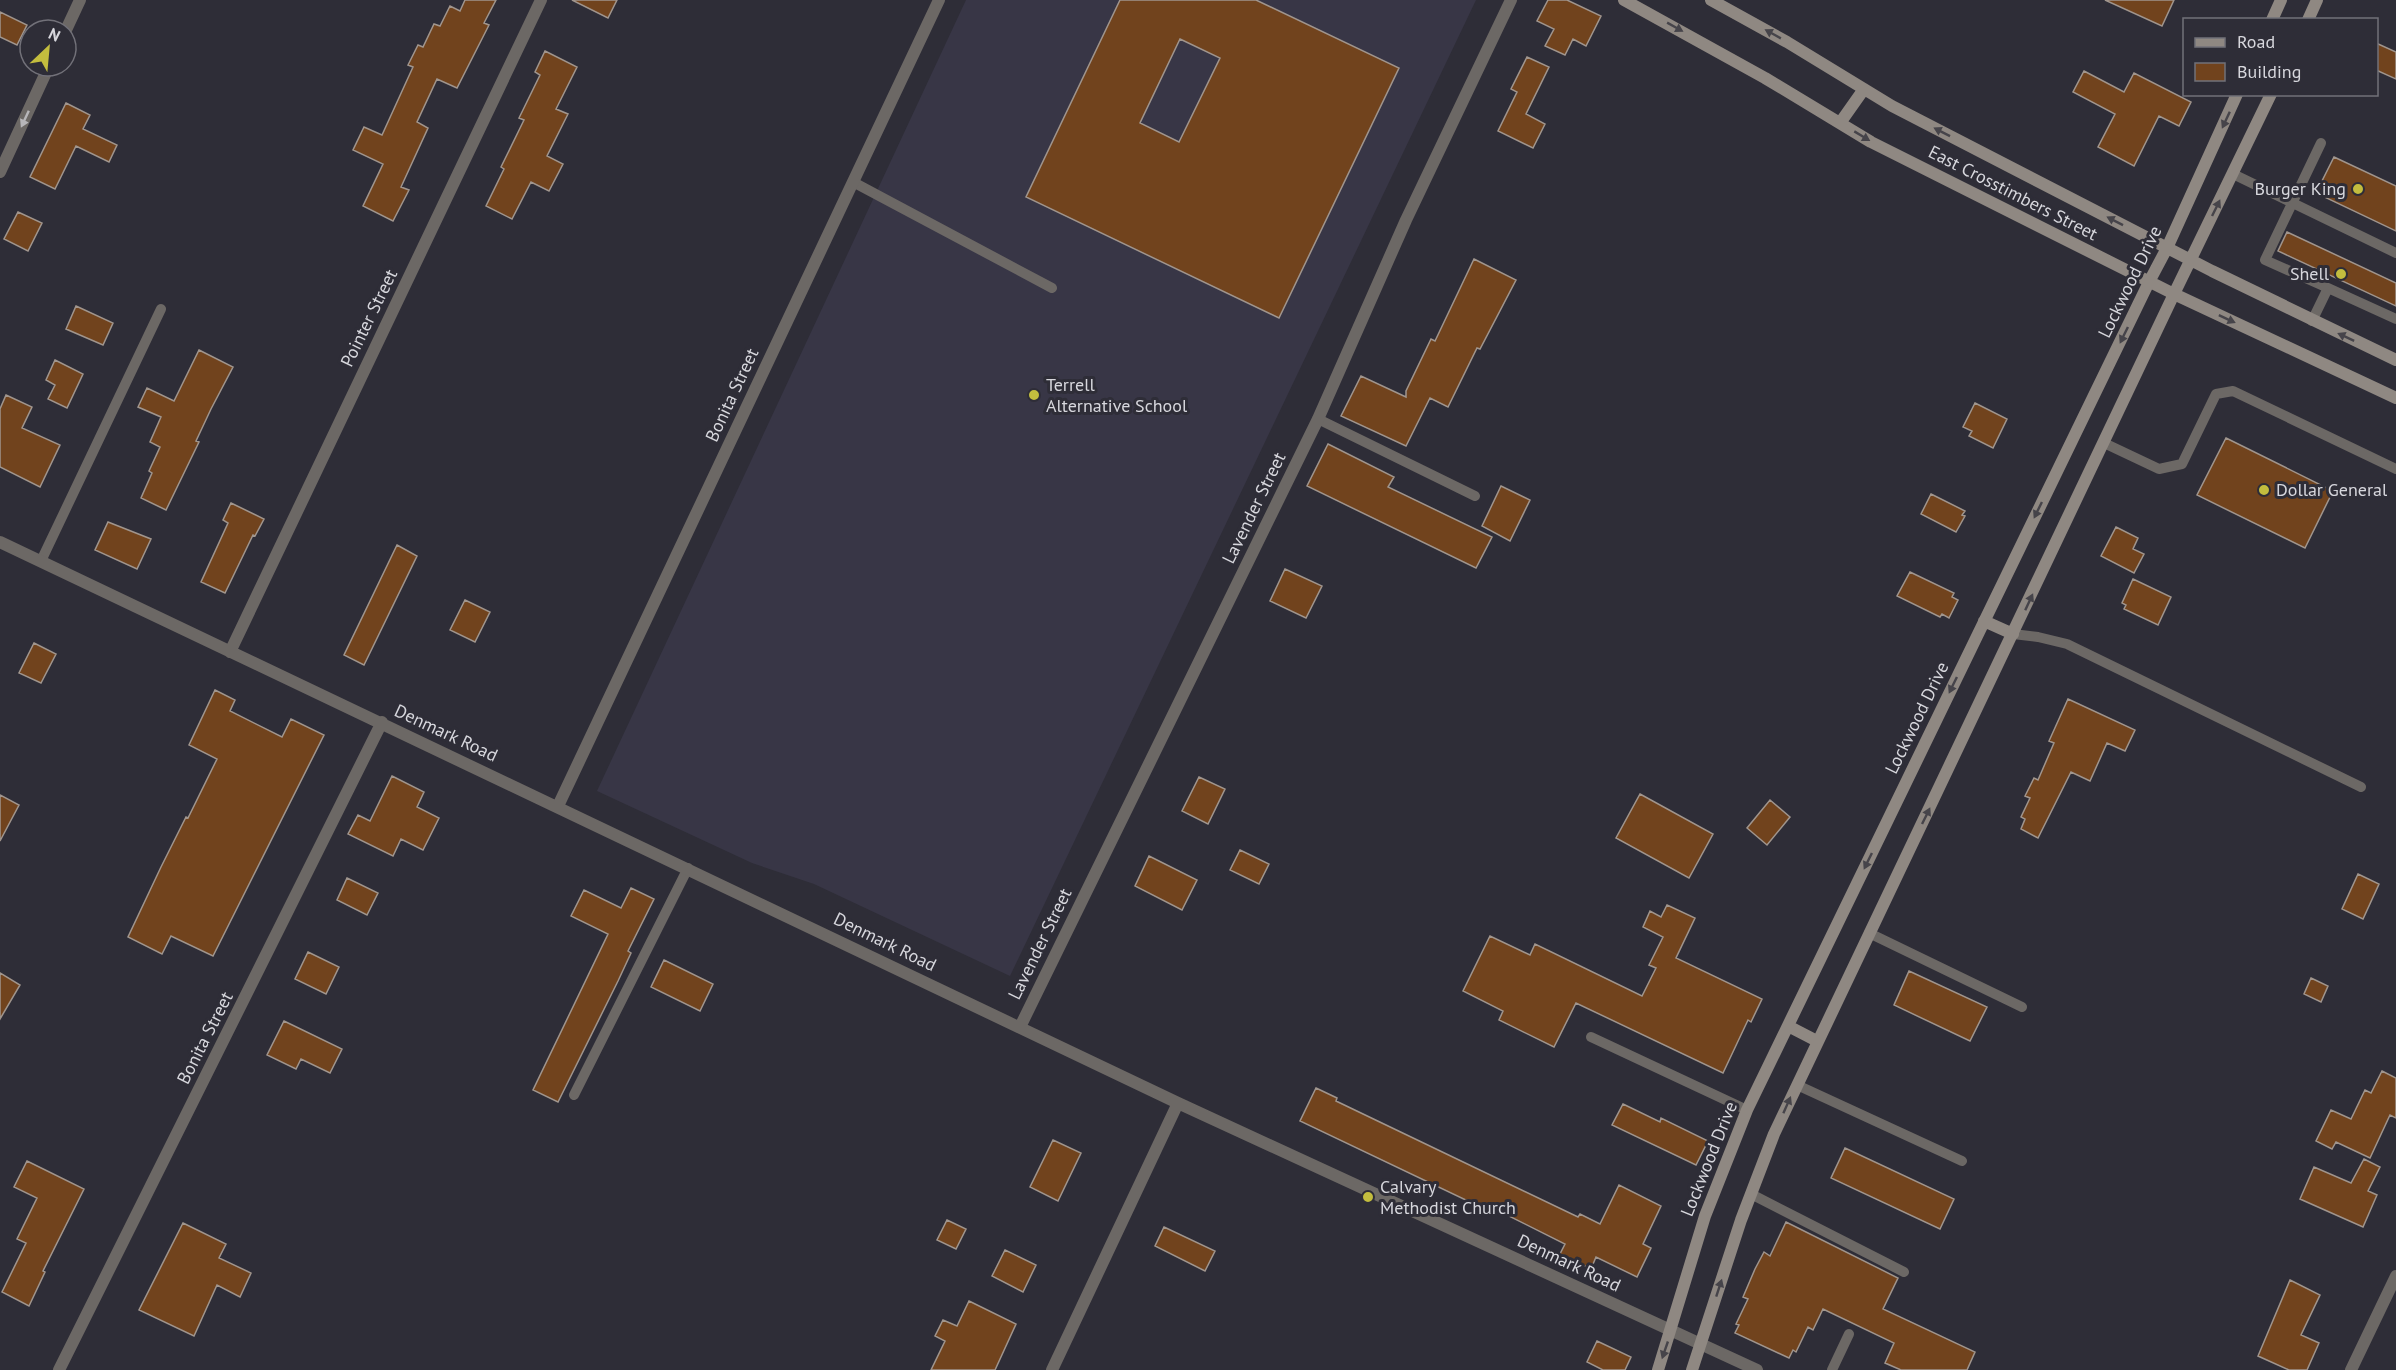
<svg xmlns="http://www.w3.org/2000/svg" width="2396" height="1370" font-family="'PT Sans',sans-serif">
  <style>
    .built { fill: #383646 }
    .building { fill: #71431d; stroke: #a0958d; stroke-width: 1.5; fill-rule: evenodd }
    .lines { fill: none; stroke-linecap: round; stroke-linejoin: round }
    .lane { stroke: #6c6865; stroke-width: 10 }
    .street { stroke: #6c6865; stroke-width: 12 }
    .secondary { stroke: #8f8882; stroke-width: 12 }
    .oneway { fill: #46444a }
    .oneway2 { fill: #b7b6b9 }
    .poi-dot { fill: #c3bd3e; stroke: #2e2d37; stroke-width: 2 }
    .labels { text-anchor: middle; stroke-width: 6; stroke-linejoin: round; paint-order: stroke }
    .poi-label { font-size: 18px; fill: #d7d7dd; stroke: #2e2d37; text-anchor: start }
    .street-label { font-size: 18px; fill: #d7d7dd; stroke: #2e2d37 }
  </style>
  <rect width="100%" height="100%" fill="#2e2d37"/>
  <path class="built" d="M966 0H1476L1010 976 814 884 752 863 597 791Z"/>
  <path class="building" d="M465 0H496L484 23 489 25 457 88 437 79 417 122 428 128 401 187 409 190 393 221 363 206 383 164 353 150 364 127 382 135 413 67 408 65 418 45 423 47 434 24 440 26 450 6 460 11Z
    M572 0H617L608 18Z
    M1120 0H1256L1399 68 1279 318 1026 197ZM1180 39 1220 58 1179 142 1140 123Z
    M1548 0H1567L1601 16 1586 46 1573 39 1565 55 1545 46 1554 29 1537 21Z
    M2105 0H2174L2162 26Z
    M0 12 27 25 17 45 0 37Z
    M2376 43 2396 52V79L2376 70Z
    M545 51 577 67 556 109 568 114 547 156 563 164 549 191 531 182 512 219 486 206 504 169 501 167 524 120 519 118 540 75 535 72Z
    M1527 57 1549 67 1526 114 1545 124 1533 148 1498 131 1517 92 1511 89Z
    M2084 71 2124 92 2134 73 2191 102 2179 126 2159 116 2134 166 2098 147 2115 114 2073 92Z
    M66 103 90 115 83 129 117 145 109 162 76 146 55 189 30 177Z
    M2334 157 2396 186V231L2316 193Z
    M18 212 42 223 28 251 4 239Z
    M2287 232 2396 283V306L2278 251Z
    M1474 259 1516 280 1480 349 1477 348 1448 407 1430 398 1406 446 1341 416 1361 376 1406 397V391L1431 339 1435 341Z
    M76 306 113 323 103 345 66 329Z
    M199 350 233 367 211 409 196 441 199 442 166 510 141 498 152 473 149 471 160 447 150 442 161 417 138 407 147 388 174 401Z
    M55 360 83 374 67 408 48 399 55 385 46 380Z
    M6 395 32 407 22 428 60 445 40 487 0 467V409Z
    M1975 403 2007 419 1993 448 1969 436 1972 431 1963 427Z
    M2226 438 2333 491 2305 548 2197 495Z
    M1328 444 1394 477 1388 487 1492 537 1476 568 1307 486Z
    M1501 486 1530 500 1510 541 1482 526Z
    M1931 494 1965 511 1962 515 1965 516 1956 532 1921 514Z
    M231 503 264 519 255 536 253 535 225 593 201 582 228 523 223 520Z
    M108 522 151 539 137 569 95 550Z
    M2116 527 2138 538 2133 549 2144 554 2134 573 2101 556Z
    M397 545 417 556 364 665 344 655Z
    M1285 569 1322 586 1306 618 1270 601Z
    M1910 572 1954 593 1952 597 1958 600 1949 618 1942 614 1940 617 1897 596Z
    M2133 579 2171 597 2158 625 2124 609 2126 605 2122 603Z
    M465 600 490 612 475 642 450 630Z
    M34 643 56 654 41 683 19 673Z
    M215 690 235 700 230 711 282 737 291 719 324 735 213 956 171 936 162 954 128 937 161 867 186 817 188 818 217 759 189 745Z
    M2068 699 2135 730 2125 751 2107 743 2090 781 2071 772 2038 838 2021 829 2025 819 2021 817 2030 798 2025 796 2034 778 2038 780 2054 743 2049 741Z
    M392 776 424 792 417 807 439 818 423 850 401 839 393 856 348 834 358 815 370 821Z
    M1199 777 1225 789 1208 824 1182 811Z
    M1640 794 1713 834 1689 878 1616 838Z
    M0 795 19 805 0 841Z
    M1770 800 1790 817 1767 845 1747 828Z
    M1240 850 1269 864 1259 884 1230 870Z
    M1149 856 1197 880 1182 910 1135 886Z
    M2358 874 2379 884 2363 919 2342 909Z
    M347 878 378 893 367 915 337 900Z
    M631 888 654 899 628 951 631 953 618 981 558 1102 533 1090 608 934 571 916 584 890 621 908Z
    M1667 905 1695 918 1676 958 1762 999 1751 1022 1748 1020 1723 1073 1576 1003 1554 1047 1499 1020 1503 1011 1463 991 1490 936 1530 955 1535 944 1642 996 1656 968 1649 965 1663 937 1643 927 1650 911 1661 917Z
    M308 952 339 967 326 994 295 979Z
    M664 960 713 984 700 1011 651 987Z
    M1909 971 1987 1007 1970 1041 1894 1005Z
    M0 973 20 985 0 1019Z
    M2311 978 2328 986 2321 1002 2304 994Z
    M284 1021 342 1049 330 1073 301 1059 296 1069 267 1055Z
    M2382 1071 2396 1078V1118L2390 1115 2370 1158 2336 1142 2332 1149 2316 1141 2331 1110 2351 1119 2365 1090 2371 1093Z
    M1316 1088 1337 1098 1336 1101 1578 1217 1580 1214 1600 1224 1619 1185 1661 1206 1643 1244 1651 1248 1637 1277 1596 1257 1591 1269 1560 1254 1565 1244 1495 1209 1493 1213 1300 1121Z
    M1623 1104 1660 1122 1661 1118 1708 1141 1696 1165 1612 1125Z
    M1053 1140 1081 1153 1058 1201 1030 1187Z
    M1845 1148 1954 1199 1940 1229 1831 1178Z
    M2364 1159 2380 1167 2368 1191 2377 1195 2363 1227 2300 1199 2314 1167 2351 1183Z
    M27 1161 84 1189 43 1271 45 1272 29 1306 2 1292 26 1243 17 1239 37 1198 14 1187Z
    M947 1220 966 1229 956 1249 937 1240Z
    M1786 1222 1898 1278 1883 1309 1975 1352 1967 1370H1901L1885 1363 1894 1343 1823 1309 1813 1330 1808 1327 1796 1352 1793 1350 1789 1358 1735 1333 1739 1325 1736 1324 1748 1299 1743 1297 1755 1269 1764 1252 1770 1256Z
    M183 1223 226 1244 219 1258 251 1273 240 1297 217 1285 194 1336 139 1310Z
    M1164 1227 1215 1251 1205 1271 1155 1246Z
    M1005 1250 1036 1265 1023 1292 992 1276Z
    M2290 1280 2320 1295 2301 1335 2319 1343 2307 1370H2289L2258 1356Z
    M969 1301 1016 1324 995 1370H931L945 1341 935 1336 943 1320 957 1326Z
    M1597 1341 1631 1357 1625 1370H1603L1587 1362Z"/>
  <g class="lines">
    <path class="lane" d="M2233 174 2396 253
      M853 182 1052 288
      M2328 288 2396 319
      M2312 321 2328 288 2265 260 2321 143
      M1318 419 1475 496
      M2104 443 2159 469 2182 464 2216 394 2233 391 2396 469
      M41 561 161 309
      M2013 634 2038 637 2067 644 2361 787
      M1869 933 2022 1007
      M1591 1037 1747 1110
      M1797 1085 1962 1161
      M574 1095 688 868
      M1751 1194 1904 1272
      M1832 1370 1849 1334"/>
    <path class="street" d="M66 30 80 0
      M0 172 49 66
      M0 542 1178 1103 1757 1370
      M230 652 541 0
      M558 806 939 0
      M1020 1027 1318 419 1406 220 1511 0
      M59 1370 382 722
      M1052 1370 1178 1103
      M2351 1370 2396 1276"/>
    <path class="secondary" d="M1624 0 1765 78 1871 142 2174 294 2396 398
      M1711 0 1787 42 1892 106 2212 271 2396 360
      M2272 20 2281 0
      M2308 20 2317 0
      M1840 123 1864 89
      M1984 621 2013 634
      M1788 1026 1817 1041
      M1658 1370 1705 1216 1747 1110 2149 282 2167 248 2237 94
      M1692 1370 1741 1220 1774 1134 2174 294 2271 94"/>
  </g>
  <defs><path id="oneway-solid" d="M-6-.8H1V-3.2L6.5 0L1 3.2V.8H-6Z" transform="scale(1.5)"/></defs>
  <g class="oneway">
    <use href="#oneway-solid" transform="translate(1675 27) rotate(29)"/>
    <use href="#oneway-solid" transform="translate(1773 34) rotate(-151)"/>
    <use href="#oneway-solid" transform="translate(2226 120) rotate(115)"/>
    <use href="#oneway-solid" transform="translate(1942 132) rotate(-153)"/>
    <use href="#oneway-solid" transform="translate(1862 136) rotate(31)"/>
    <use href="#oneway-solid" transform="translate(2216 208) rotate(-64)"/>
    <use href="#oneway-solid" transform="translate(2115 221) rotate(-153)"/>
    <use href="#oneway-solid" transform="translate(2227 319) rotate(25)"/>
    <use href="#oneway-solid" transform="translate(2124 335) rotate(116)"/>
    <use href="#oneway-solid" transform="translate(2346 337) rotate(-155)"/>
    <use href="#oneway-solid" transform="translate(2038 510) rotate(116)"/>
    <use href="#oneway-solid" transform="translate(2029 602) rotate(-65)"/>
    <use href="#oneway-solid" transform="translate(1953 685) rotate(116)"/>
    <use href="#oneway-solid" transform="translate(1926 816) rotate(-64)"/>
    <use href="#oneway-solid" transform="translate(1868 861) rotate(116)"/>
    <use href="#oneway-solid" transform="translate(1787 1105) rotate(-66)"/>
    <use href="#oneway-solid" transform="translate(1719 1288) rotate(-72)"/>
    <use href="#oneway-solid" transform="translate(1665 1350) rotate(109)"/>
  </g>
  <use class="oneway2" href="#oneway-solid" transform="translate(25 119) rotate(115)"/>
  <g class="poi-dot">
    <circle cx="2358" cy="189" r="6"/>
    <circle cx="2341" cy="274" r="6"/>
    <circle cx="1034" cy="395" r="6"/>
    <circle cx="2264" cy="490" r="6"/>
    <circle cx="1368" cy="1197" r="6"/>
  </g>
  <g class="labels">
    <g class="poi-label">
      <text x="2346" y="195" text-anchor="end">Burger King</text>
      <text x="2329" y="280" text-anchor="end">Shell</text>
      <text x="1046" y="391">Terrell<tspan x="1046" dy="21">Alternative School</tspan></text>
      <text x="2276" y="496">Dollar General</text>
      <text x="1380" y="1193">Calvary<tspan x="1380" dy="21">Methodist Church</tspan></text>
    </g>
    <g class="street-label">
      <text transform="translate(2013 193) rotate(27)" y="6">East Crosstimbers Street</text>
      <text transform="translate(2130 282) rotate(-64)" y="6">Lockwood Drive</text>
      <text transform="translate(369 318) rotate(-64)" y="6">Pointer Street</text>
      <text transform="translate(732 395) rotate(-65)" y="6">Bonita Street</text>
      <text transform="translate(1254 508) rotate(-64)" y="6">Lavender Street</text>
      <text transform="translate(1917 718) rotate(-64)" y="6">Lockwood Drive</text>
      <text transform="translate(446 733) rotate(25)" y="6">Denmark Road</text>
      <text transform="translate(885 942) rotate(26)" y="6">Denmark Road</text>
      <text transform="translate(1040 944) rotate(-64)" y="6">Lavender Street</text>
      <text transform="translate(205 1038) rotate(-63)" y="6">Bonita Street</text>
      <text transform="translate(1709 1159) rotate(-68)" y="6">Lockwood Drive</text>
      <text transform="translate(1569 1263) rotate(25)" y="6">Denmark Road</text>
    </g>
  </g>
  <rect x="2183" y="18" width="195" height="78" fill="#2e2d37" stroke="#727179" stroke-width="1.5"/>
  <rect x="2195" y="38" width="30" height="9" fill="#8f8882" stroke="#727179" stroke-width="1.5"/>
  <text x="2237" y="48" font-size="18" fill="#d7d7dd">Road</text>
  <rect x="2195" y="63" width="30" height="18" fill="#71431d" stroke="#727179" stroke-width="1.5"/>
  <text x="2237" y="78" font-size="18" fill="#d7d7dd">Building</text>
  <g transform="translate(48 48) rotate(26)"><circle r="28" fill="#2e2d37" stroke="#727179" stroke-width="1.5"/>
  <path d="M0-4.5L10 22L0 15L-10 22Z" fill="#c3bd3e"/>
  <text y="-9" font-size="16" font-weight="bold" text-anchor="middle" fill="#d7d7dd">N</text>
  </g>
</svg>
